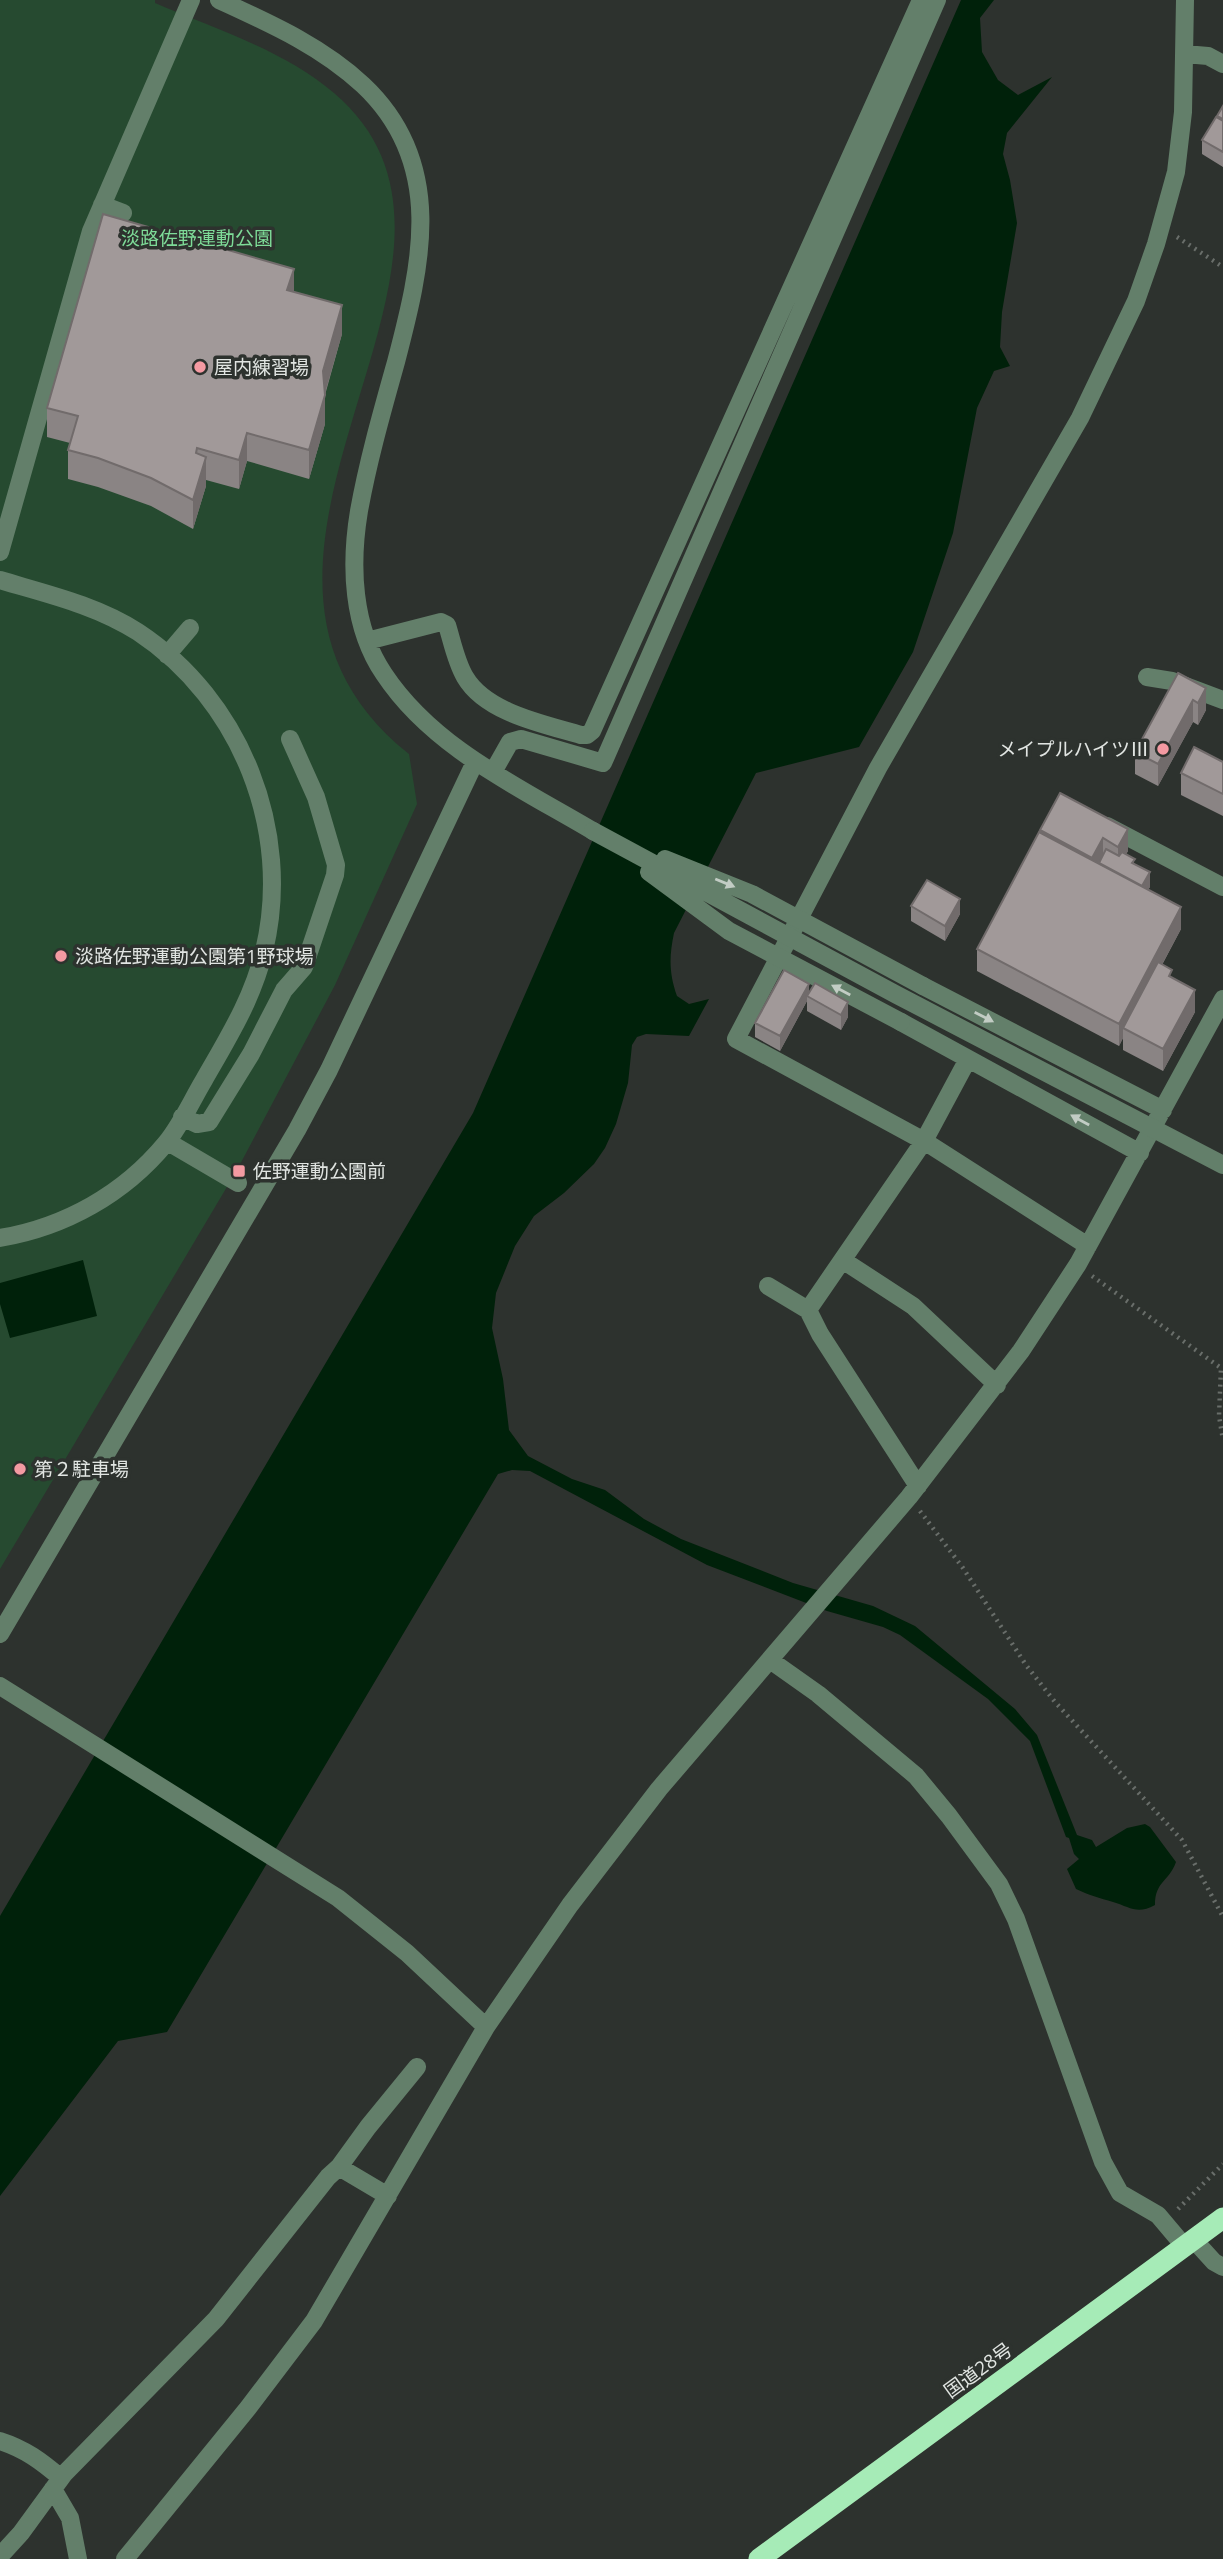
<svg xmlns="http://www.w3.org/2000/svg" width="1223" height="2559" font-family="'Open Sans','Noto Sans JP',sans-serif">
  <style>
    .green { fill: #264a30 }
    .water { fill: #00210a }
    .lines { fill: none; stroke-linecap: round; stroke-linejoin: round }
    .path { stroke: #696e6a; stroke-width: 4.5; stroke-dasharray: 2 5; stroke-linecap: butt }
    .minor { stroke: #637f6a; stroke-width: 18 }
    .highway { stroke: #a6ebb7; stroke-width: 21 }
    .minor-bridge { stroke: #637f6a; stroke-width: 18 }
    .wall { fill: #8a8484 }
    .shaded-wall { fill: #716b6b }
    .building { fill: #a19999; stroke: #716b6b; stroke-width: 2 }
    .oneway { fill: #c2ccc4 }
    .poi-dot { fill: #f49aa2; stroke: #2d322e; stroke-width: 2.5 }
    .labels { text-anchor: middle; stroke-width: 7; stroke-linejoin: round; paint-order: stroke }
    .park-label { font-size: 19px; fill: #7edb98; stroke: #2d322e }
    .poi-label { font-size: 19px; fill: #e1e5e2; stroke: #2d322e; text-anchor: start }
    .street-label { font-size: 19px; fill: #e1e5e2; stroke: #2d322e }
  </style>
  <rect width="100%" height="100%" fill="#2d322e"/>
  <path class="green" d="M0 0H155V3C215 29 284 50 334 93 530 260 167 561 409 754L417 804 335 985 237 1170 0 1569Z"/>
  <path class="water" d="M961 0H994L980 18 982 52 998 80 1018 95 1052 77 1007 133 1003 154 1010 180 1017 223 1002 312 1000 347 1010 366 994 371 977 408 953 533 913 652 859 747 756 773 674 933C669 957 669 973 677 996L689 1004 709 999 689 1036 646 1034 637 1037 632 1045 628 1083 616 1124 605 1148 594 1164 564 1193 534 1216 515 1246 496 1293 492 1328 503 1379 509 1430 528 1456 572 1479 605 1490 644 1519 681 1539 793 1583 873 1606 915 1626 1015 1709 1037 1735 1077 1835 1092 1840 1096 1847 1127 1828 1145 1824 1150 1827 1176 1862C1169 1882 1155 1881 1155 1905 1137 1915 1130 1907 1113 1902 1100 1898 1088 1895 1076 1889L1067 1869 1079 1859 1074 1854 1069 1838 1066 1837 1030 1741 988 1699 900 1635 883 1627 827 1611 707 1565 530 1471 512 1470 498 1474 167 2032 118 2041 0 2196V1916L473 1113Z
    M83 1260 97 1316 10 1338 0 1304V1283Z"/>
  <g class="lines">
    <path class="path" d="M1177 237 1223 267
      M1092 1276 1221 1368 1219 1416 1223 1440
      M920 1511 963 1568 1026 1665 1055 1702 1182 1840 1223 1917
      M1178 2209 1223 2164"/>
    <path class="minor" d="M219 0C271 24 321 46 363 85 447 164 421 266 396 362 382 412 368 461 359 511 350 565 352 627 384 674 433 748 519 787 593 831
      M1185 54 1208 56 1223 64
      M102 205 123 213
      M0 552 91 231 191 0
      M0 580C47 594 96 605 138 632 241 700 293 831 264 951 253 998 228 1038 204 1080 192 1100 181 1125 166 1143 124 1194 65 1227 0 1238
      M367 641 441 622 447 625C452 641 456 662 465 677 486 713 544 724 581 735H587L592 731 921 0
      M167 655 190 628
      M1147 677 1172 681 1223 700
      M493 772 510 742 521 739 603 763 937 0
      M1107 826 1223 887
      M923 986 1163 1110
      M901 1022 1140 1153
      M182 1117 197 1124 209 1122 251 1054 284 990 304 967 335 875 336 865 316 797 290 739
      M168 1142 238 1183
      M1088 1246 924 1141 736 1039 878 768 1080 418 1136 301 1156 244 1176 172 1183 112 1185 0
      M844 1261 913 1306 997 1385
      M768 1286 808 1310 924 1141 968 1059
      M808 1310 820 1334 918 1486
      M0 1634 297 1130 329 1070 475 762
      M770 1660 818 1694 916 1776 949 1816 999 1884 1016 1919 1103 2162 1120 2193 1158 2215 1185 2247
      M0 1686 338 1898 407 1953 486 2027
      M339 2167 368 2127 417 2067
      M1194 2240 1214 2262 1223 2267
      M0 2441C25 2449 41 2461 61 2478
      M53 2489 70 2518 78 2559
      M0 2556 21 2533 64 2474 216 2319 328 2177 339 2167 388 2196
      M125 2559 248 2408 314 2321 486 2027 570 1905 659 1789 909 1497 1021 1351 1078 1264 1223 999"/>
    <path class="highway" d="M759 2559 1223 2218"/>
    <path class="minor-bridge" d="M593 831 897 995 1223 1165
      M665 859 752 894 923 986
      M649 872 729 931 901 1022"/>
  </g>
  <path class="wall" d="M1223 106V167L1202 154V140L1217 118Z
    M294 291 342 334 325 395V424L309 479 247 461 239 489 206 480V486L193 529 151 506 98 487 68 479V450L70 443 47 437V408Z
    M1178 673 1206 710 1198 725 1193 722 1158 786 1135 774V752Z
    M1223 762V816L1181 795V773Z
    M1060 793 1128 851 1126 854 1135 864 1150 887 1148 889 1181 929 1162 965 1195 1012 1163 1071 1123 1050V1038L1119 1046 977 971V949Z
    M911 906 960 914 945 941 911 921Z
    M809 994 848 1017 841 1030 807 1011V1001L780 1051 755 1037V1023Z"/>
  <path class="shaded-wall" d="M294 269V298L287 290Z
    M342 305V334L323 400V371Z
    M325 395V424L309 479V450Z
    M247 433V461L239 489V460Z
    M206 457V486L193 529V500Z
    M1206 688V710L1198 725V703Z
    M1193 700V722L1158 786V764Z
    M1128 829V851L1118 869V847Z
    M1103 838V860L1092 880V858Z
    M1150 872V887L1141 903V888Z
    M960 899V914L945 941V926Z
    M1181 907V929L1127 1030 1123 1028V1038L1119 1046V1024Z
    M809 984V997L807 996V1001L780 1051V1036Z
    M1195 990V1012L1163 1071V1049Z
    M848 1002V1017L841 1030V1015Z"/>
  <path class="building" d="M1223 106V119L1217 116Z
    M1216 117 1223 121V152L1202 140Z
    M103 214 294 269 287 290 342 305 323 371 325 395 309 450 247 433 239 460 197 448 196 453 206 457 193 500 151 478 98 458 68 450 78 416 47 408Z
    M1178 673 1206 688 1198 703 1193 700 1158 764 1135 752Z
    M1194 747 1223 762V794L1181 773Z
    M1060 793 1128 829 1118 847 1103 838 1092 858 1040 830Z
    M1039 832 1181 907 1119 1024 977 949Z
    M1106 849 1119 856 1122 852 1135 859 1132 863 1150 872 1142 886 1099 863Z
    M927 880 960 899 945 926 911 906Z
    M1158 962 1172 970 1169 976 1195 990 1163 1049 1123 1028Z
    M784 970 809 984 780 1036 755 1023Z
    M815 983 848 1002 841 1015 807 996Z"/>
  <defs><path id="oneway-solid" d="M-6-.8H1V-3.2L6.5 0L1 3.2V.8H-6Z" transform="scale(1.75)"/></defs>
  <g class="oneway">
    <use href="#oneway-solid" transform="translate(725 883) rotate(22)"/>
    <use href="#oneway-solid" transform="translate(841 990) rotate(-152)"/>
    <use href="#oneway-solid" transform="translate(984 1017) rotate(27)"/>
    <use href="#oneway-solid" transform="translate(1080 1120) rotate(-151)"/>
  </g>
  <g class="poi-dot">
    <circle cx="200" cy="367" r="7"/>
    <circle cx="1163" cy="749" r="7"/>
    <circle cx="61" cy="956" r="7"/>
    <rect x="232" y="1164" width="14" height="14" rx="3.5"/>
    <circle cx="20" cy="1469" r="7"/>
  </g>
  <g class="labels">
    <g class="park-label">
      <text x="197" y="245">淡路佐野運動公園</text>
    </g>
    <g class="poi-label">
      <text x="214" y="374">屋内練習場</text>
      <text x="1149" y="756" text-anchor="end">メイプルハイツⅢ</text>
      <text x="75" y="963">淡路佐野運動公園第1野球場</text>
      <text x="253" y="1178">佐野運動公園前</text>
      <text x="34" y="1476">第２駐車場</text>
    </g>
    <g class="street-label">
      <text transform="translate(978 2370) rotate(-36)" y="7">国道28号</text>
    </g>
  </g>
</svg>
